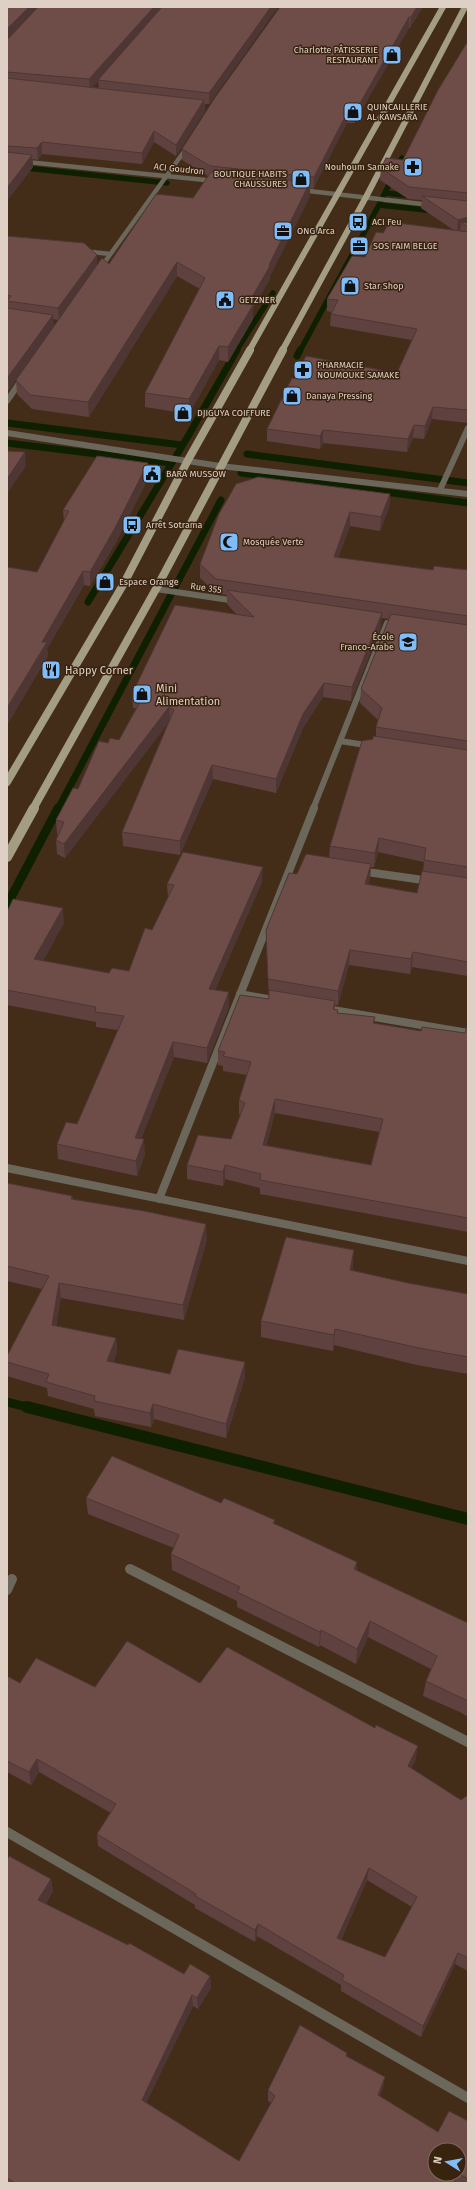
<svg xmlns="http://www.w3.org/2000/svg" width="475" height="2190" font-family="'Fira Sans',sans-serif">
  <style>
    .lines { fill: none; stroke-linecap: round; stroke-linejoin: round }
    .stream-far3 { stroke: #0e2000; stroke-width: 5.5 }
    .stream-far2 { stroke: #0e2000; stroke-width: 7 }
    .stream-far1 { stroke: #0e2000; stroke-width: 9 }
    .stream { stroke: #0e2000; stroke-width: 12 }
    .minor-far3 { stroke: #6b685b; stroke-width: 4.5 }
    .minor-far2 { stroke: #6b685b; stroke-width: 6 }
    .minor-far1 { stroke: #6b685b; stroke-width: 8 }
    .minor { stroke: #6b685b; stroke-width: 10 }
    .tertiary { stroke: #6b685b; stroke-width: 4.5 }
    .primary-far2 { stroke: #a39d83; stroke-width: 6 }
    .primary-far1 { stroke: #a39d83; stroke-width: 8 }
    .primary { stroke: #a39d83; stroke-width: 10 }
    .wall { fill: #5f423f; fill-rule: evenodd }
    .shaded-wall { fill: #4d3633 }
    .building { fill: #6e4d49; stroke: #4d3633; fill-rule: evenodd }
    .labels { text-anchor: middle; stroke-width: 3; stroke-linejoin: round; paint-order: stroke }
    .far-poi-label { font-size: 9px; fill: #dfd0c5; stroke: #38230f; text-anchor: start }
    .far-street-label { font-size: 9px; fill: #dfd0c5; stroke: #38230f }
    .poi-label { font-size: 11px; fill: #dfd0c5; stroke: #38230f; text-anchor: start }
  </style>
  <rect width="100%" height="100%" fill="#432d19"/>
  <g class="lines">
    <path class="stream-far3" d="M7 166 167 183
      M385 193 413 196
      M379 205 435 211
      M236 351 273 293
      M300 351 379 205 402 158"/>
    <path class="stream-far2" d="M297 356 300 350
      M7 423 182 445
      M7 443 171 463
      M247 454 468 483
      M241 473 468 503
      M88 602 187 438 237 350
      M58 809 221 500"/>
    <path class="stream-far1" d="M7 905 58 808
      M7 1402 31 1408"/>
    <path class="stream" d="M27 1407 468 1519"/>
    <path class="minor-far3" d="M83 251 110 254
      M99 270 188 146"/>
    <path class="minor-far2" d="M7 401 22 379
      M7 433 220 466 468 494
      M440 490 468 428
      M156 589 236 601
      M340 741 372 746
      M313 809 387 623"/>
    <path class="minor-far1" d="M360 871 430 881
      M240 994 278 1001
      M327 1009 468 1033
      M7 1168 468 1261
      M159 1199 314 808"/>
    <path class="minor" d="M130 1569 468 1742
      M7 1590 12 1579
      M7 1832 468 2098"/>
    <path class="tertiary" d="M7 160 215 181
      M300 190 431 205"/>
    <path class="primary-far2" d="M249 351 443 7
      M282 351 366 197 465 7"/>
    <path class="primary-far1" d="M7 782 123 585 188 460 250 350
      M33 809 156 589 283 350"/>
    <path class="primary" d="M7 857 34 808"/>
  </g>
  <path class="wall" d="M7 7H278L209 104H205V111L176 156 154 142 142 164 42 154 38 160 33 159V167L7 201ZM98 81 99 88 93 87Z
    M280 7H423L410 28H409L354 123H347L313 189 310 188V196L270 276V279L253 308V319L228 362 219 360 189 414 145 407V393L200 289 177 276 89 417 32 409 17 394 16 380 9 390H7V308H8L7 307V236L97 255V265L109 264 193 198 208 176 182 160V149ZM53 319 58 320 54 326Z
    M468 41V423L432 419 424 439 413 438 407 452 323 443 320 449 267 441V429L294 379 397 373 412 340 330 326 331 314V312L327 311V299L365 257 383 233 455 231 421 208 422 200 408 199 380 180 381 168 403 160Z
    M149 477 116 542 90 586 84 585 47 649 48 656 7 725V567L37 572 64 522 63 510Z
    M390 494 389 508 380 531 350 526 338 558 433 570H468V976L412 967 410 974 349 965 338 1005H335V1009L337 1013 375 1017 374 1023 421 1031 465 1033 468 1024V1232L260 1194V1188L225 1179 223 1186 187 1179V1165L231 1139 240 1115 239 1114V1100L247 1075 223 1071V1066L218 1065V1051L269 999 266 944V930L297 874 329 858 330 846 373 739 376 736V727L378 720 360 703 361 689 389 619 381 618V627L351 701 323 697 303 728 276 793 213 779 180 855 123 846 122 832 168 723 65 858 57 854 56 840 58 835 57 834 56 820 78 789 108 743 119 740 136 708H133L132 694 237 615 227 604V595L216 593 200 578V564ZM378 852 424 862 423 871 417 893 368 884 370 878 371 867H374ZM275 1113 379 1132 371 1165 266 1145Z
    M262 882 215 990 229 992V1007L207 1063 174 1057 141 1139 145 1154 137 1176 58 1159 57 1144 77 1124 118 1030 96 1027V1022L7 1005V912L64 923 43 961 109 973 129 971 152 930 168 899 167 884Z
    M7 1183 72 1196 73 1199 207 1239 184 1320 61 1298 56 1326 116 1338 117 1352 113 1362 170 1374 245 1362V1377L226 1438 154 1419 151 1427 95 1416 94 1409 48 1396 47 1388 7 1376V1356L42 1289 7 1281Z
    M353 1266 352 1270 408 1283 468 1294V1374L417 1365 334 1345 333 1351 261 1337V1321Z
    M86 1498 221 1503 275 1520 274 1524 357 1562V1571L468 1623V1717L460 1712 423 1696 426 1681 431 1669 368 1637 356 1664 320 1645 319 1647 237 1607V1601L172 1570 171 1554 174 1548 88 1514Z
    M7 1676 20 1683 95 1687 200 1683 416 1759 411 1768 461 1800 468 1795V1971L455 1964 421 2037 341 1991V1985L257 1936 255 1942 195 1908V1905L98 1846 97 1834 111 1813 39 1772 31 1785 7 1772ZM367 1880 412 1907 385 1957 341 1940Z
    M7 1860 51 1879 53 1891 46 1904 184 1974 210 1976 211 1988 198 2009 193 2006 146 2103 239 2161 271 2103 268 2101V2090L347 2053V2056L385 2077 383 2087 380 2096 438 2132 468 2121V2183H7ZM459 2150V2174H435Z"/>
  <path class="shaded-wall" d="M29 7H40L7 41V29Z
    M154 7H164L90 91 89 79Z
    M271 7H278L209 104V93Z
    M417 7H423L410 28 411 17Z
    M409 17V28L354 123 355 112Z
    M204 100 205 111 176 156V145Z
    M348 111 347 123 313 189 314 177Z
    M154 131V142L142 164V153Z
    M42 142V154L38 160 37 148Z
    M32 155 33 167 7 201V188Z
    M310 182V196L270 276V279L253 308V319L228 362V347L248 304 269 265Z
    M468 217V227L461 222 460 232 457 233 458 220Z
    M97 255V267L59 320 58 308Z
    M177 262V276L89 417 88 402Z
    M53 315 54 327 9 390 8 377Z
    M219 346V360L189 414V399Z
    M433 407 432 419 424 439 425 426Z
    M414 425 413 438 407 452 408 439Z
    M323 430V443L320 449V436Z
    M25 452 26 466 7 494V479Z
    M148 463 149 477 116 542 90 586V572Z
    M390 494 389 508 380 531 381 517Z
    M350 512V526L333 571 334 557Z
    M83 571 84 585 47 649 48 656 7 725V708L42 642Z
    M382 613 381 627 351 701 352 687Z
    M324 683 323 697 303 728 276 793V779L303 714Z
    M169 707 170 721 65 858 64 844Z
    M212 765 213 779 180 855V841Z
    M379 838 378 852 374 867 375 853Z
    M371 864 370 878 364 898 365 884Z
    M263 867 262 882 209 1004V989Z
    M63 908 64 923 36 974 34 959Z
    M350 950 349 965 338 1005V991Z
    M413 952 412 967 410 974 411 959Z
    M229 992V1007L207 1063V1048Z
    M173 1042 174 1057 136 1152 135 1138Z
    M275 1099V1113L263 1159V1145Z
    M144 1139 145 1154 137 1176 136 1161Z
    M225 1165V1179L223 1186V1172Z
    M206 1224 207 1239 184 1320 183 1305Z
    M354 1250 353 1266 349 1286 350 1270Z
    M59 1283 61 1298 53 1340 52 1325Z
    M335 1329 334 1345 333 1351 334 1335Z
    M116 1338 117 1352 109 1376 107 1361Z
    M245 1362V1377L226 1438V1424Z
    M153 1404 154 1419 151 1427 150 1413Z
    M357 1562 356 1578 354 1569Z
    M370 1621 368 1637 356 1664 357 1649Z
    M321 1630 320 1645 319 1647 320 1632Z
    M418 1746 416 1759 406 1779 408 1766Z
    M37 1759 39 1772 31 1785 29 1772Z
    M369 1868 367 1880 336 1950 337 1938Z
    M51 1879 53 1891 41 1912 38 1900Z
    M258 1924 257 1936 255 1942V1930Z
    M458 1953 455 1964 421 2037 423 2026Z
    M210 1976 211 1988 198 2009 197 1998Z
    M192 1995 193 2006 143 2110 142 2100Z
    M385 2077 383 2087 376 2105 378 2095Z"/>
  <path class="building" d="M7 7H29L7 29Z
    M38 7H154L89 79 7 72V38H9Z
    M162 7H271L209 93 98 80Z
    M280 7H417L411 17H409L355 112 348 111 314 177 210 166 182 149 214 99Z
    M468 41V193L409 187 381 168 386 158 403 160 438 90Z
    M7 78 204 100 176 145 154 131 142 153 42 142 37 148 7 146Z
    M7 152 32 155 7 188Z
    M211 172 310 182 269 265 270 266 248 304 253 305 228 347 219 346 189 399 145 393 205 278 177 262 88 402 30 395 16 380 102 258 109 264 156 194 193 198Z
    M422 196 468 201V217L458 220Z
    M390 222 468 232V410L433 407 425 426 414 425 408 439 323 430 320 436 267 429 292 378 294 379 306 356 397 373 417 329 331 314 338 300 327 299 352 256 365 257 376 232 383 233Z
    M461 222 468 223V227Z
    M7 236 84 243 97 255 58 308 7 301 11 296 7 295Z
    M7 308 53 315 8 377H7Z
    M7 451 25 452 7 479Z
    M97 456 148 463 115 528 90 572 83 571 42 642H47L7 708V567L37 572 69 511 63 510Z
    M258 477 390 494 381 517 350 512 334 557 433 570 434 566 468 570V616L216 579 200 564 219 514 236 484Z
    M227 590 382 613 352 687 324 683 303 714 276 779 212 765 180 841 122 832 174 710 169 707 64 844 56 840 64 822 56 820 73 788 78 789 99 741 108 743 110 738 119 740 144 695 132 694 175 605 254 617Z
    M391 614 468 625V741L376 727 382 708 361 689Z
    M373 736 468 750V867L424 860 426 848 379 838 375 853 330 846 362 741 373 739Z
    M183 852 263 867 209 989 229 992 207 1048 173 1042 135 1138 144 1139 136 1161 57 1144 66 1122 77 1124 124 1016 95 1012 96 1007 7 990V912L13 899 63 908 34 959 109 973 112 968 129 971 145 928 152 930 174 885 167 884Z
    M306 854 371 864 365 884 417 893 422 871 468 878V962L413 952 411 959 350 950 338 991 268 979 266 930 289 873 297 874Z
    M269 990 335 1001 333 1009 338 1010 337 1013 375 1017 373 1023 421 1031 422 1027 465 1033 468 1024V1218L260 1180 261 1174 225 1165 223 1172 187 1165 198 1135 231 1139 245 1103 239 1100 251 1062 223 1056 225 1052 218 1051 240 995 269 999ZM275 1099 383 1119 371 1165 263 1145Z
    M7 1183 72 1196 71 1199 144 1211 206 1224 183 1305 59 1283 52 1325 116 1338 107 1361 170 1374 178 1349 245 1362 226 1424 153 1404 150 1413 94 1401 95 1396 46 1382 49 1374 7 1362V1356L49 1276 7 1266Z
    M286 1237 354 1250 350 1270 408 1283 468 1294V1357L419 1348 335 1329 334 1335 261 1321Z
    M112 1456 221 1503 224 1498 275 1520 273 1523 357 1562 354 1569 468 1623V1701L426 1681 437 1656 370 1621 357 1649 321 1630 320 1632 237 1592 240 1587 171 1554 179 1535 86 1498Z
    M127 1641 200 1683 227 1647 375 1728 376 1725 418 1746 408 1766 461 1800 468 1795V1958L458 1953 423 2026 342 1980 344 1975 258 1924 255 1930 195 1896 196 1894 97 1834 116 1804 37 1759 29 1772 7 1761V1676L20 1683 36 1658 95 1687ZM369 1868 417 1897 385 1957 337 1938Z
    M9 1856 51 1879 38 1900 128 1945 129 1943 184 1974 190 1964 210 1976 197 1998 192 1995 142 2100 239 2161 275 2096 268 2090 300 2025 347 2053 346 2056 385 2077 378 2095 438 2132 449 2111 468 2121V2179L459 2174V2150H435V2174H458L454 2183H15L7 2178V1860Z"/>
  <defs>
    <g id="shop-square" transform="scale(1)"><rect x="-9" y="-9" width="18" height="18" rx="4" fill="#7fbdfa" stroke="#38230f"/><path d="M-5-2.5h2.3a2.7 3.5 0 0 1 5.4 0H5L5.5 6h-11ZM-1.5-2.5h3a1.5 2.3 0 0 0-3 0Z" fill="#111"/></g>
    <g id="pharmacy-square" transform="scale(1)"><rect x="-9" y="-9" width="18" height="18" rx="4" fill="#7fbdfa" stroke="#38230f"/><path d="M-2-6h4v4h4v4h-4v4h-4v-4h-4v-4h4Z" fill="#111"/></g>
    <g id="bus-square" transform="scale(1)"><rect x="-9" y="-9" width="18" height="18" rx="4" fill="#7fbdfa" stroke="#38230f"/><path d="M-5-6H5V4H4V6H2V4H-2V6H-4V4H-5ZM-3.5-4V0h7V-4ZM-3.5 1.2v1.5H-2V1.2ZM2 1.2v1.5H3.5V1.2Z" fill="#111"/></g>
    <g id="office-square" transform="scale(1)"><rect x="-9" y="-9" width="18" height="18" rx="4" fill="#7fbdfa" stroke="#38230f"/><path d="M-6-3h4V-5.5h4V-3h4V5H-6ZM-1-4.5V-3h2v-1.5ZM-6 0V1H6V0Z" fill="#111"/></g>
    <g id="civic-square" transform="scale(1)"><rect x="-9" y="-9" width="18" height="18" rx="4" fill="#7fbdfa" stroke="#38230f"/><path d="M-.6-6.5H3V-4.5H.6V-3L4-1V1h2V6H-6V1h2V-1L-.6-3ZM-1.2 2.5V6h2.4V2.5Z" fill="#111"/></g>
    <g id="mosque-square" transform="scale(1)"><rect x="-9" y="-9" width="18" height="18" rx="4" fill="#7fbdfa" stroke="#38230f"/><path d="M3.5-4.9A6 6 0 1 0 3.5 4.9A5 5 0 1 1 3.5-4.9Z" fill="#111"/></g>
    <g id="school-square" transform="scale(1)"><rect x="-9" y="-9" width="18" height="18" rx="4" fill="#7fbdfa" stroke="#38230f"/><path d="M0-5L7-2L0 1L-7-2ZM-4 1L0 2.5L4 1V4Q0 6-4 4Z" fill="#111"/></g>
    <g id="restaurant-square" transform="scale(1)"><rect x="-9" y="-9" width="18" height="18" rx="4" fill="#7fbdfa" stroke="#38230f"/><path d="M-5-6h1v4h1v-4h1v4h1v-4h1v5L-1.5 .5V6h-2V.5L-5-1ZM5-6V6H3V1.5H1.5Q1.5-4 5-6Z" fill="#111"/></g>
  </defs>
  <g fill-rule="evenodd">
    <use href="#shop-square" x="392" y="55"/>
    <use href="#shop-square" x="353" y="112"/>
    <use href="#pharmacy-square" x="413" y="167"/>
    <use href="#shop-square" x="301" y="179"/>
    <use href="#bus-square" x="358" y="222"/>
    <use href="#office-square" x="283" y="231"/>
    <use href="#office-square" x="359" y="246"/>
    <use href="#shop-square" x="350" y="286"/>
    <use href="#civic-square" x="225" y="300"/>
    <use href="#pharmacy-square" x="303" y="370"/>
    <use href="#shop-square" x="292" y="396"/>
    <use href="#shop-square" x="183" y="413"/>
    <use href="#civic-square" x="152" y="474"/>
    <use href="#bus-square" x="132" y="525"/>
    <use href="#mosque-square" x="229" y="542"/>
    <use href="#shop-square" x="105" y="582"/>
    <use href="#school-square" x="408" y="642"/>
    <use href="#restaurant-square" x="51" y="670"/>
    <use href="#shop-square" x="142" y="694"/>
  </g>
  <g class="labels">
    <g class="far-poi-label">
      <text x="378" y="53" text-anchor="end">Charlotte PÂTISSERIE<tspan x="378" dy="10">RESTAURANT</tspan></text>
      <text x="367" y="110">QUINCAILLERIE<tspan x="367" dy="10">AL KAWSARA</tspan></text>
      <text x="399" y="170" text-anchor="end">Nouhoum Samake</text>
      <text x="287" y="177" text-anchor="end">BOUTIQUE HABITS<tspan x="287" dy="10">CHAUSSURES</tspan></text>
      <text x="372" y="225">ACI Feu</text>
      <text x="297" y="234">ONG Arca</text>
      <text x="373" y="249">SOS FAIM BELGE</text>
      <text x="364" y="289">Star Shop</text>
      <text x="239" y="303">GETZNER</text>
      <text x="317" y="368">PHARMACIE<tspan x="317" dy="10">NOUMOUKE SAMAKE</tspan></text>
      <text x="306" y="399">Danaya Pressing</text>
      <text x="197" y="416">DJIGUYA COIFFURE</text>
      <text x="166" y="477">BARA MUSSOW</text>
      <text x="146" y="528">Arrêt Sotrama</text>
      <text x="243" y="545">Mosquée Verte</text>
      <text x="119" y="585">Espace Orange</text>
      <text x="394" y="640" text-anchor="end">École<tspan x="394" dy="10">Franco-Arabe</tspan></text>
    </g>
    <g class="far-street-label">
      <text transform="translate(179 169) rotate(6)" y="3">ACI Goudron</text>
      <text transform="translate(206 588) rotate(8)" y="3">Rue 355</text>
    </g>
    <g class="poi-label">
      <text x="65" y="674">Happy Corner</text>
      <text x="156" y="692">Mini<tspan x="156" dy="13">Alimentation</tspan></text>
    </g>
  </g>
  <rect width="475" height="2190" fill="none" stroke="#dfd0c5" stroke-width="16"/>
  <g transform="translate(447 2162) rotate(281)"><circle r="19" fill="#38230f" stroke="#7b6858"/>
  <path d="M0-3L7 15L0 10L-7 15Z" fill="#7fbdfa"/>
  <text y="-6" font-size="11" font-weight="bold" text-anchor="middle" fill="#dfd0c5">N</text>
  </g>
</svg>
